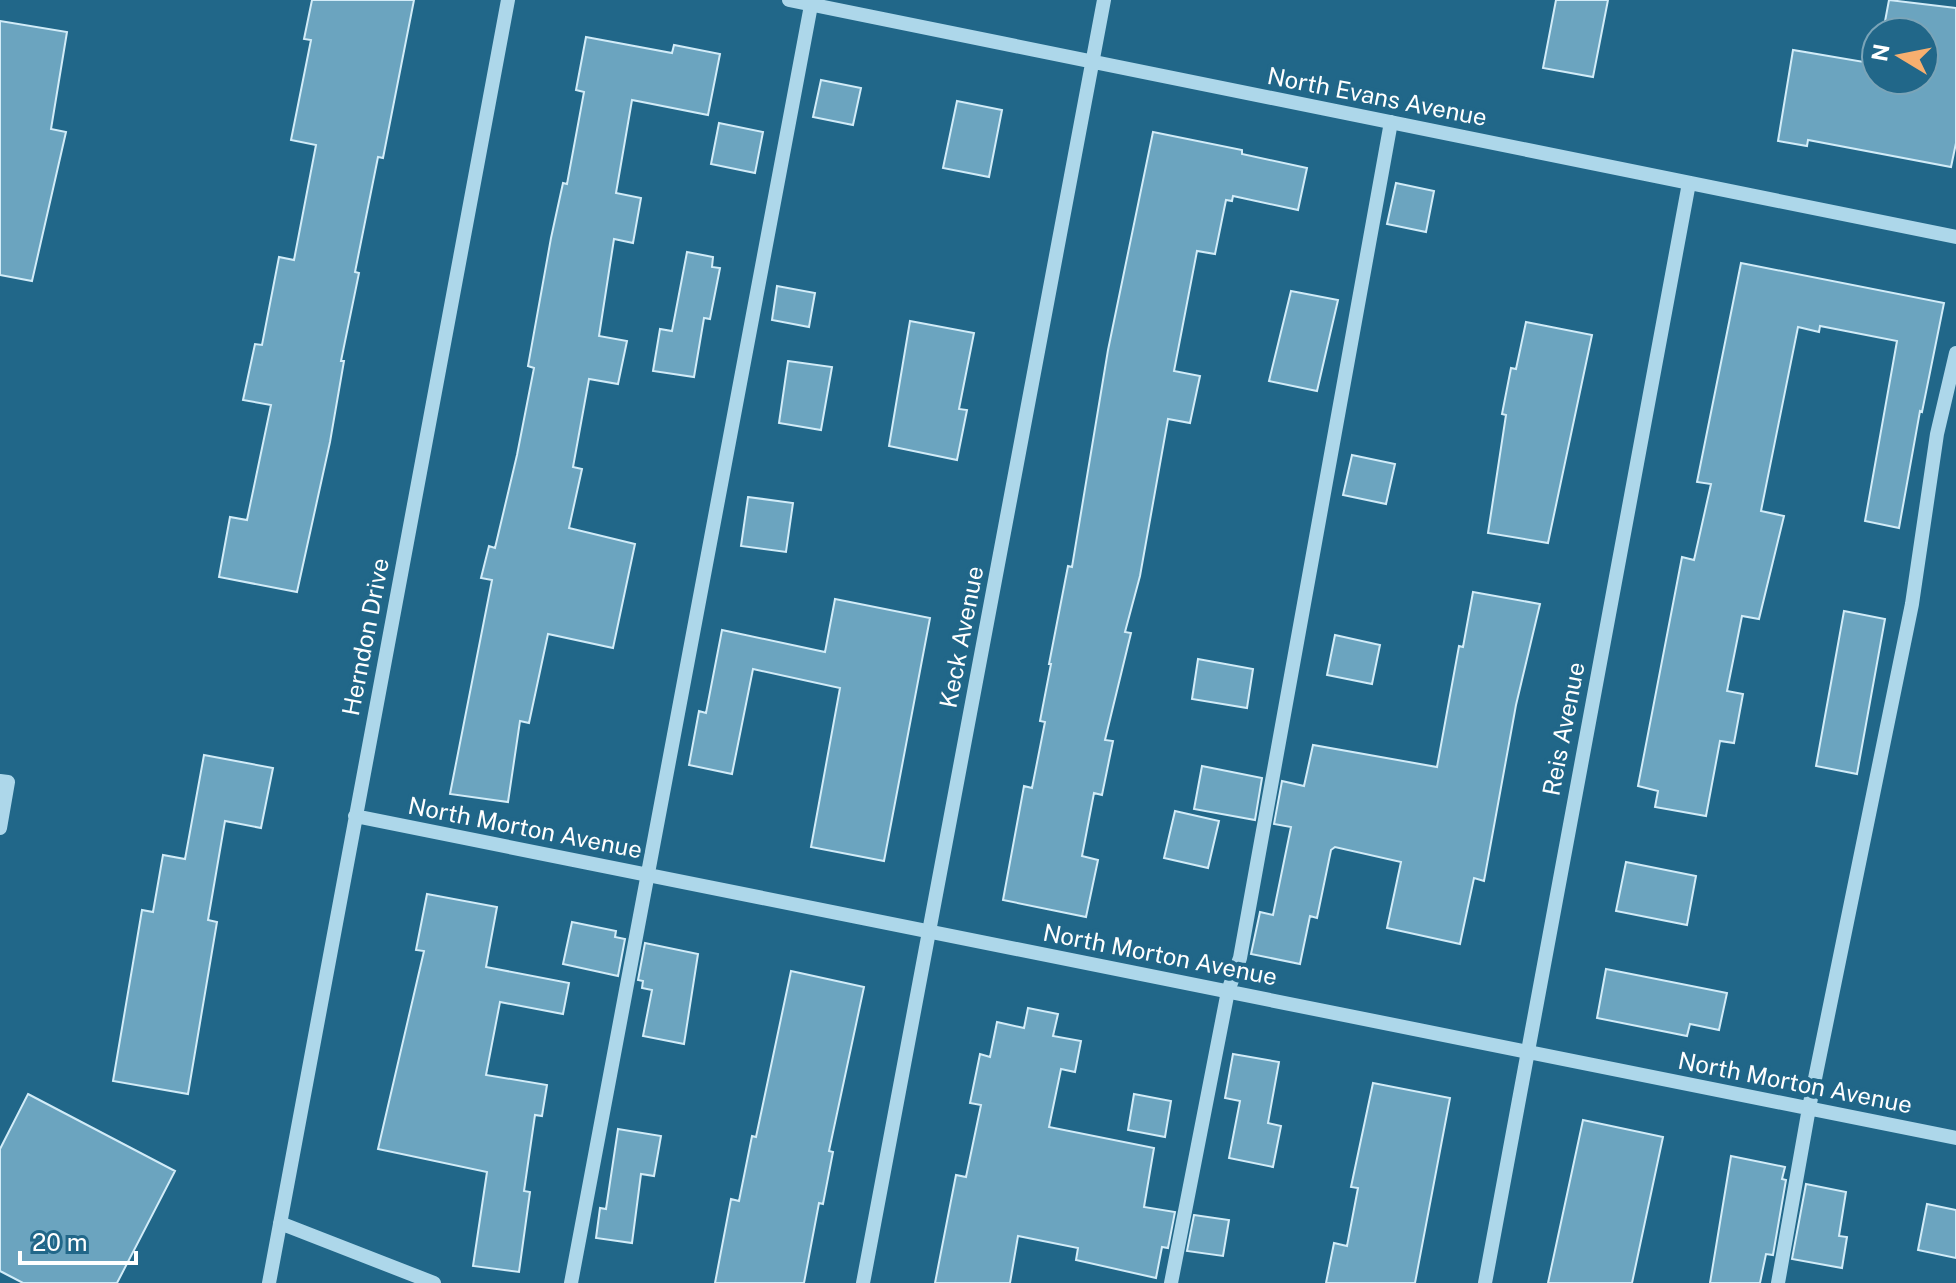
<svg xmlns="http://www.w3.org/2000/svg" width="1956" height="1283" font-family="'Public Sans',sans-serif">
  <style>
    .building { fill: #6ba4bf; stroke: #d2ecf8; stroke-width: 2 }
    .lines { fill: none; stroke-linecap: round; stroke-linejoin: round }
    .minor { stroke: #add7ea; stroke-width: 14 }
    .labels { text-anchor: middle; stroke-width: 8; stroke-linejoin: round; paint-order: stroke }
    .street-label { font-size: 24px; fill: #fff; stroke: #216789 }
  </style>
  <rect width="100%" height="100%" fill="#216789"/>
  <path class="building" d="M312 0H414L383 158 378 157 355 272 359 273 341 361H344L330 442 297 592 219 577 230 517 247 520 271 405 243 400 255 344 262 345 279 257 294 260 316 145 291 140 311 40 304 39Z
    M1556 0H1608L1593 77 1543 68Z
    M1889 0 1956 8V143L1951 167 1808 140 1807 146 1778 141 1793 50 1876 64V80H1924V32H1883Z
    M0 21 67 32 51 129 66 132 32 281 0 275Z
    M586 37 672 53 674 45 720 54 708 115 632 100 616 193 641 198 633 243 614 239 599 336 627 341 618 384 589 379 573 467 582 469 569 528 635 544 613 648 548 634 529 723 520 721 508 802 450 794 492 580 481 578 489 546 495 548 517 455 534 368 528 366 551 238 563 183 567 184 584 92 576 90Z
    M821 80 861 88 853 125 813 117Z
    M957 101 1002 110 989 177 943 168Z
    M719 123 763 132 755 173 711 164Z
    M1153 132 1242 150V154L1307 168 1298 210 1233 196 1232 201 1226 200 1215 254 1197 251 1174 371 1200 376 1190 423 1168 419 1140 576 1125 632 1131 633 1105 740 1113 741 1102 795 1094 793 1082 856 1098 860 1086 917 1003 900 1024 786 1032 788 1045 722 1040 721 1051 664H1049L1068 566 1072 567 1108 350Z
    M1396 183 1434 191 1426 232 1387 224Z
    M687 252 713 257 712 267 720 268 710 319 704 318 694 377 653 371 660 329 672 331Z
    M1741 263 1944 303 1922 412 1920 411 1899 528 1865 521 1897 341 1820 326 1819 332 1798 327 1761 511 1784 516 1759 619 1742 616 1727 691 1743 694 1734 743 1720 741 1706 816 1655 807 1658 791 1638 786 1682 557 1694 560 1711 484 1697 482Z
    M777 286 815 293 809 327 772 320Z
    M1291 291 1338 300 1317 391 1269 381Z
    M910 321 974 333 959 409 967 410 957 460 889 446Z
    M1526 322 1592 335 1548 543 1488 533 1506 415 1502 414 1511 368 1516 369Z
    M788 361 832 367 821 430 779 423Z
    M1352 455 1395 464 1386 504 1343 495Z
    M748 497 793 503 786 552 741 546Z
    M1473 592 1540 604 1516 705 1484 881 1474 878 1460 944 1387 928 1401 862 1335 847 1331 850 1317 918 1310 916 1300 964 1251 954 1260 912 1273 915 1291 827 1274 824 1282 781 1304 786 1313 745 1437 767 1459 646 1463 647Z
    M835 599 930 618 884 861 811 847 840 688 753 669 732 774 689 765 699 711 706 713 722 630 825 652Z
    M1844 611 1885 619 1857 774 1816 766Z
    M1335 635 1380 645 1372 684 1327 675Z
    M1198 659 1253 669 1247 708 1192 699Z
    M204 755 273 768 261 828 225 821 208 920 217 922 188 1094 113 1081 142 910 153 912 163 855 185 859Z
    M1202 766 1262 778 1255 820 1194 809Z
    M1175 811 1219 821 1208 868 1164 858Z
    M1626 862 1696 876 1687 925 1616 911Z
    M427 894 497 907 486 967 569 983 563 1014 500 1002 486 1075 547 1085 542 1116 535 1115 524 1191 530 1192 519 1272 473 1266 487 1172 378 1149 424 951 416 950Z
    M572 922 616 931 615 937 625 939 618 976 563 964Z
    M645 943 698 954 684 1044 643 1036 652 990 642 988 643 981 638 980Z
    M1606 969 1727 993 1719 1030 1690 1024 1687 1036 1597 1018Z
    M791 971 864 987 829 1151 833 1152 823 1204 819 1203 804 1283H715L731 1199 739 1201 752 1136 756 1137Z
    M1028 1008 1058 1014 1053 1036 1081 1041 1075 1072 1061 1069 1049 1127 1154 1148 1144 1207 1175 1212 1168 1248 1162 1247 1156 1278 1076 1260 1078 1248 1018 1236 1010 1283H935L956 1175 966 1177 981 1105 970 1103 980 1054 990 1057 997 1022 1024 1028Z
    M1233 1054 1279 1062 1268 1123 1281 1126 1273 1167 1229 1158 1240 1101 1225 1098Z
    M1373 1083 1450 1098 1415 1283H1326L1334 1243 1347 1246 1358 1188 1351 1187Z
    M28 1094 175 1171 117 1283H23L0 1271V1149Z
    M1134 1094 1171 1101 1165 1137 1128 1130Z
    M1583 1120 1663 1137 1632 1283H1548Z
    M618 1129 661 1136 654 1176 641 1174 632 1243 596 1238 600 1208 606 1209Z
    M1731 1156 1785 1167 1782 1179 1786 1180 1773 1255 1766 1254 1760 1283H1710Z
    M1806 1184 1846 1192 1839 1236 1847 1237 1842 1268 1792 1259Z
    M1927 1204 1956 1210V1258L1918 1250Z
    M1194 1215 1229 1220 1223 1256 1187 1251Z"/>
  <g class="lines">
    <path class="minor" d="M789 0 1956 237
      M0 781 8 782 0 828
      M355 816 1956 1138
      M280 1223 434 1283
      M269 1283 508 0
      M571 1283 812 0
      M863 1283 1104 0
      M1171 1283 1228 991 1240 958 1391 122
      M1485 1283 1689 183
      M1778 1283 1809 1108 1912 604 1937 434 1956 353"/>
  </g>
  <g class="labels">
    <g class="street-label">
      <text transform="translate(1377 97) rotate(11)" y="8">North Evans Avenue</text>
      <text transform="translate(366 637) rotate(-79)" y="8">Herndon Drive</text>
      <text transform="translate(962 637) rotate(-79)" y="8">Keck Avenue</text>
      <text transform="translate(1564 729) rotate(-79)" y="8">Reis Avenue</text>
      <text transform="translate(525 828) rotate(11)" y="8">North Morton Avenue</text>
      <text transform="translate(1160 955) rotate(11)" y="8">North Morton Avenue</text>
      <text transform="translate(1795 1083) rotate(11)" y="8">North Morton Avenue</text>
    </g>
  </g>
  <g transform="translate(1900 56) rotate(280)"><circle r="38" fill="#216789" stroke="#7aa4b8" stroke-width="2"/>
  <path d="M0-6L14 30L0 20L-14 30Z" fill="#f7af6f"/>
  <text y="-12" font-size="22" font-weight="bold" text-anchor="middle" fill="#ffffff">N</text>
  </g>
  <path d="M20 1251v12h116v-12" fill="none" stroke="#ffffff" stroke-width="4"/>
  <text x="32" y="1251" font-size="24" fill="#ffffff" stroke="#216789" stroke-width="6" paint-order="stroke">20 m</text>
</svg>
